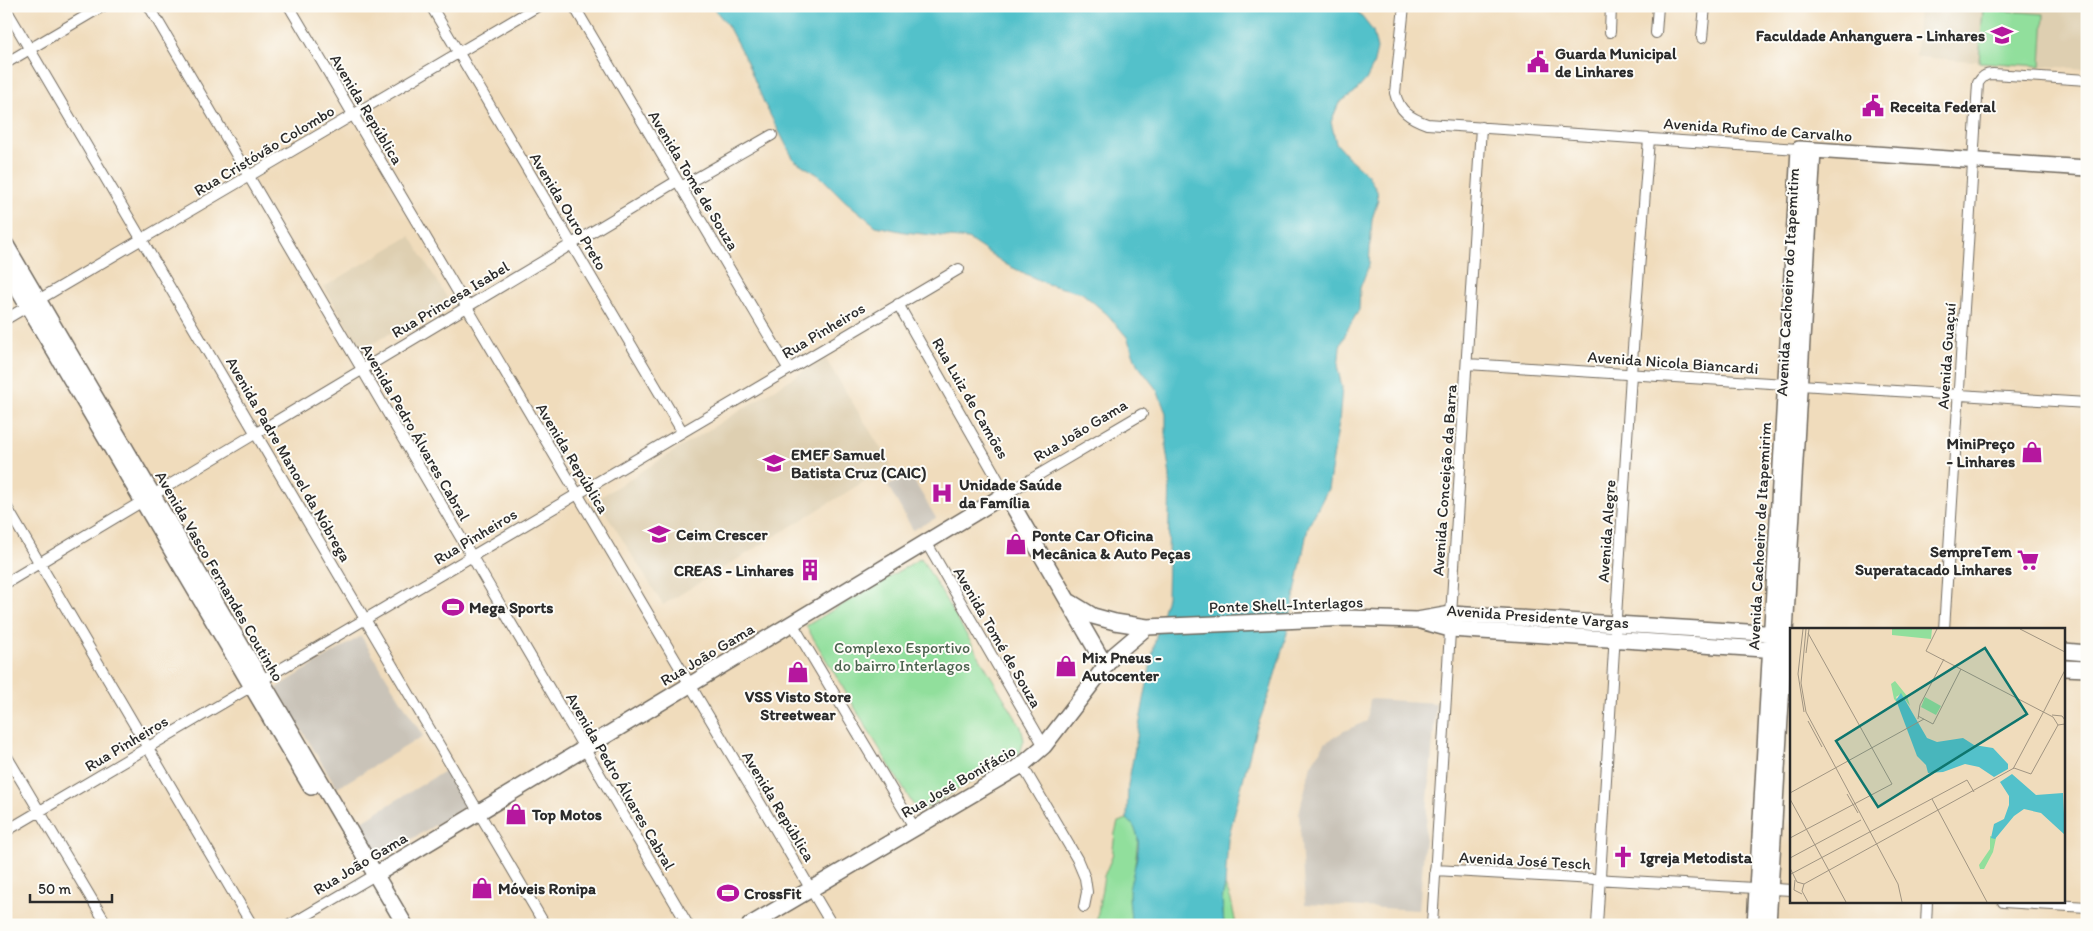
<svg xmlns="http://www.w3.org/2000/svg" width="2093" height="931" font-family="Itim,sans-serif">
  <style>
    .built { fill: #decfb1 }
    .industrial { fill: #c9c3b8 }
    .green { fill: #91df9c; stroke: #5e8564 }
    .water { fill: #53c1ca; stroke: #3f767a }
    .lines { fill: none; stroke-linecap: round; stroke-linejoin: round }
    .street-casing { stroke: #70695e; stroke-width: 12 }
    .secondary-casing { stroke: #70695e; stroke-width: 18 }
    .street { stroke: #fff; stroke-width: 10 }
    .secondary { stroke: #fff; stroke-width: 15 }
    .labels { text-anchor: middle; stroke-width: 4; stroke-linejoin: round; paint-order: stroke }
    .poi-label { font-size: 16px; font-weight: bold; fill: #2b2b2b; stroke: #fdfcf7; text-anchor: start }
    .street-label { font-size: 16px; fill: #2b2b2b; stroke: #fdfcf7 }
    .park-label { font-size: 16px; fill: #4a614d; stroke: #fdfcf7 }
    .inset-road { fill: none; stroke: #a19582; stroke-width: 1 }
    .view { fill: #0f766e; fill-opacity: 0.15; stroke: #0f766e; stroke-width: 2.5 }
    .inset-edge { fill: none; stroke: #2b2b2b; stroke-width: 2.5 }
  </style>
  <rect width="100%" height="100%" fill="#fdfcf7"/>
  <filter id="ink" filterUnits="userSpaceOnUse"><feTurbulence type="fractalNoise" baseFrequency=".02" numOctaves="2"/><feDisplacementMap in="SourceGraphic" scale="10" xChannelSelector="R" yChannelSelector="G"/><feConvolveMatrix kernelMatrix="1 2 1 2 8 2 1 2 1" color-interpolation-filters="sRGB"/></filter>
  <filter id="wash" filterUnits="userSpaceOnUse"><feTurbulence type="fractalNoise" baseFrequency=".0096" numOctaves="4" result="noise"/><feDisplacementMap in="SourceGraphic" scale="20" xChannelSelector="R" yChannelSelector="G"/><feGaussianBlur stdDeviation="1.12" result="paint"/><feColorMatrix in="noise" values="0 0 0 0 0 0 0 0 0 0 0 0 0 0 0 0 0 1.4 0 .05"/><feComposite in="paint" operator="in"/></filter>
  <g filter="url(#wash)">
    <rect width="100%" height="100%" fill="#f0dcbc"/>
    <path class="built" d="M1919 6H2087V69L1916 57Z
      M410 236 448 299 362 350 324 287Z
      M825 358 891 465 663 605 597 499Z"/>
    <path class="industrial" d="M910 474 936 518 913 530 888 486Z
      M361 636 423 736 337 788 276 688Z
      M1370 699 1436 703 1419 910 1305 904 1299 813 1311 765 1325 743 1344 731 1367 721Z
      M446 770 467 806 375 861 354 826Z"/>
    <path class="green" d="M1983 9 2044 14 2041 66 1979 62Z
      M921 558 1021 727 1024 740 1020 753 918 813 806 626Z
      M1127 819 1135 825 1138 838 1134 874 1131 925H1096L1104 876 1112 857 1115 833 1118 822Z
      M1225 885 1231 900 1236 925H1224L1222 900Z
      M1675 917 1743 921V925H1675Z"/>
    <path class="water" d="M712 6H1350L1358 12 1373 31 1377 49 1373 66 1366 80 1355 92 1339 103 1331 122 1336 143 1350 159 1368 175 1377 191 1378 200 1372 219 1369 265 1360 288 1359 310 1347 330 1340 347 1338 370 1342 387 1339 422 1328 489 1308 527 1287 633 1270 692 1255 733 1228 839 1225 885 1222 900 1224 925H1131C1131 914 1129 904 1129 893 1131 869 1150 838 1127 819L1128 785 1156 636 1167 597 1170 476 1166 449V413L1157 390 1137 364 1127 337 1107 314 1082 293 1047 284 1007 265 968 239 905 232 876 226 844 200 820 176 794 160 765 105 747 62 728 26Z"/>
  </g>
  <g filter="url(#ink)">
    <g class="lines">
      <g class="street-casing">
        <path id="street" d="M149 6 688 925
          M289 6 832 925
          M431 6 682 431
          M574 6 788 368
          M1404 6 1395 93C1399 111 1410 118 1427 124L1799 149
          M6 9 545 925
          M1610 32 1611 6
          M1656 33 1658 6
          M1702 38 1705 6
          M6 63 103 6
          M681 187 772 135
          M898 304 1006 494 1142 414
          M6 319 538 6
          M1467 364 2087 403
          M6 506 252 925
          M926 542 1044 746
          M6 583 677 181
          M792 623 914 827
          M1944 630 1978 83C1982 77 1985 74 1993 74L2087 80
          M6 755 107 925
          M1022 765 1077 859 1085 878 1087 892 1084 907
          M6 831 959 269
          M1435 870 1792 890
          M2003 902 2087 907
          M290 925 375 875
          M1432 925 1481 127
          M1597 925 1631 374 1649 139
          M1926 925 1927 902"/>
      </g>
      <g class="secondary-casing">
        <path id="secondary" d="M6 245 405 925
          M6 269 311 787
          M1070 602 1093 616 1115 622 1147 627 1348 618 1417 620 1451 614 1780 634
          M1421 621 1450 629 1779 650
          M2064 651 2087 653
          M2064 668 2087 669
          M375 875 1006 494 1105 665
          M750 925 1022 765 1044 746 1114 655 1147 627
          M1755 925 1799 149 2087 168
          M1768 925 1813 151"/>
      </g>
      <use href="#street" class="street"/>
      <use href="#secondary" class="secondary"/>
    </g>
  </g>
  <defs>
    <g id="university-bare" transform="scale(1.725)"><path d="M0-5L7-2L0 1L-7-2ZM-4 1L0 2.5L4 1V4Q0 6-4 4Z" fill="#b5179e" stroke="#fdfcf7" stroke-width="2.5" paint-order="stroke"/></g>
    <g id="civic-bare" transform="scale(1.725)"><path d="M-.6-6.5H3V-4.5H.6V-3L4-1V1h2V6H-6V1h2V-1L-.6-3ZM-1.2 2.5V6h2.4V2.5Z" fill="#b5179e" stroke="#fdfcf7" stroke-width="2.5" paint-order="stroke"/></g>
    <g id="shop-bare" transform="scale(1.725)"><path d="M-5-2.5h2.3a2.7 3.5 0 0 1 5.4 0H5L5.5 6h-11ZM-1.5-2.5h3a1.5 2.3 0 0 0-3 0Z" fill="#b5179e" stroke="#fdfcf7" stroke-width="2.5" paint-order="stroke"/></g>
    <g id="school-bare" transform="scale(1.725)"><path d="M0-5L7-2L0 1L-7-2ZM-4 1L0 2.5L4 1V4Q0 6-4 4Z" fill="#b5179e" stroke="#fdfcf7" stroke-width="2.5" paint-order="stroke"/></g>
    <g id="hospital-bare" transform="scale(1.725)"><path d="M-5-5h3v3.5h4V-5h3V5h-3V1.5h-4V5h-3Z" fill="#b5179e" stroke="#fdfcf7" stroke-width="2.5" paint-order="stroke"/></g>
    <g id="supermarket-bare" transform="scale(1.725)"><path d="M-6-5.5h2.5l.6 2H6L4.5 2H-2.5L-4.4-4H-6ZM-1.5 3.2a1.3 1.3 0 1 0 .1 0ZM3 3.2a1.3 1.3 0 1 0 .1 0Z" fill="#b5179e" stroke="#fdfcf7" stroke-width="2.5" paint-order="stroke"/></g>
    <g id="building-bare" transform="scale(1.725)"><path d="M-4-6H4V6H1V3H-1V6H-4ZM-2.5-4.3h1.7v1.8h-1.7ZM.8-4.3h1.7v1.8H.8ZM-2.5-1h1.7V.8h-1.7ZM.8-1h1.7V.8H.8Z" fill="#b5179e" stroke="#fdfcf7" stroke-width="2.5" paint-order="stroke"/></g>
    <g id="stadium-bare" transform="scale(1.725)"><path d="M0-5a6.5 5 0 1 0 0 10a6.5 5 0 1 0 0-10ZM-3.5-1.8h7v3.6h-7Z" fill="#b5179e" stroke="#fdfcf7" stroke-width="2.5" paint-order="stroke"/></g>
    <g id="church-bare" transform="scale(1.725)"><path d="M-1.2-6h2.4v3.5h3.3v2.4h-3.3V6h-2.4V-.1h-3.3v-2.4h3.3Z" fill="#b5179e" stroke="#fdfcf7" stroke-width="2.5" paint-order="stroke"/></g>
  </defs>
  <g fill-rule="evenodd">
    <use href="#university-bare" x="2002" y="35"/>
    <use href="#civic-bare" x="1538" y="62"/>
    <use href="#civic-bare" x="1873" y="106"/>
    <use href="#shop-bare" x="2032" y="452"/>
    <use href="#school-bare" x="774" y="463"/>
    <use href="#hospital-bare" x="942" y="493"/>
    <use href="#school-bare" x="659" y="534"/>
    <use href="#shop-bare" x="1016" y="544"/>
    <use href="#supermarket-bare" x="2028" y="560"/>
    <use href="#building-bare" x="810" y="570"/>
    <use href="#stadium-bare" x="453" y="607"/>
    <use href="#shop-bare" x="1066" y="666"/>
    <use href="#shop-bare" x="798" y="672"/>
    <use href="#shop-bare" x="516" y="814"/>
    <use href="#church-bare" x="1623" y="857"/>
    <use href="#shop-bare" x="482" y="888"/>
    <use href="#stadium-bare" x="728" y="893"/>
  </g>
  <g class="labels">
    <g class="poi-label">
      <text x="1985" y="41" text-anchor="end">Faculdade Anhanguera - Linhares</text>
      <text x="1555" y="59">Guarda Municipal<tspan x="1555" dy="18">de Linhares</tspan></text>
      <text x="1890" y="112">Receita Federal</text>
      <text x="2015" y="449" text-anchor="end">MiniPreço<tspan x="2015" dy="18">- Linhares</tspan></text>
      <text x="791" y="460">EMEF Samuel<tspan x="791" dy="18">Batista Cruz (CAIC)</tspan></text>
      <text x="959" y="490">Unidade Saúde<tspan x="959" dy="18">da Família</tspan></text>
      <text x="676" y="540">Ceim Crescer</text>
      <text x="1032" y="541">Ponte Car Oficina<tspan x="1032" dy="18">Mecânica &amp; Auto Peças</tspan></text>
      <text x="2012" y="557" text-anchor="end">SempreTem<tspan x="2012" dy="18">Superatacado Linhares</tspan></text>
      <text x="794" y="576" text-anchor="end">CREAS - Linhares</text>
      <text x="469" y="613">Mega Sports</text>
      <text x="1082" y="663">Mix Pneus -<tspan x="1082" dy="18">Autocenter</tspan></text>
      <text x="798" y="702" text-anchor="middle">VSS Visto Store<tspan x="798" dy="18">Streetwear</tspan></text>
      <text x="532" y="820">Top Motos</text>
      <text x="1640" y="863">Igreja Metodista</text>
      <text x="498" y="894">Móveis Ronipa</text>
      <text x="744" y="899">CrossFit</text>
    </g>
    <g class="street-label">
      <text transform="translate(367 109) rotate(59)" y="6">Avenida República</text>
      <text transform="translate(1758 129) rotate(4)" y="6">Avenida Rufino de Carvalho</text>
      <text transform="translate(264 150) rotate(-31)" y="6">Rua Cristóvão Colombo</text>
      <text transform="translate(694 180) rotate(59)" y="6">Avenida Tomé de Souza</text>
      <text transform="translate(569 211) rotate(59)" y="6">Avenida Ouro Preto</text>
      <text transform="translate(1787 282) rotate(-87)" y="6">Avenida Cachoeiro do Itapemitim</text>
      <text transform="translate(450 299) rotate(-31)" y="6">Rua Princesa Isabel</text>
      <text transform="translate(823 330) rotate(-31)" y="6">Rua Pinheiros</text>
      <text transform="translate(1946 356) rotate(-86)" y="6">Avenida Guaçuí</text>
      <text transform="translate(1673 362) rotate(4)" y="6">Avenida Nicola Biancardi</text>
      <text transform="translate(971 398) rotate(60)" y="6">Rua Luiz de Camões</text>
      <text transform="translate(1080 430) rotate(-31)" y="6">Rua João Gama</text>
      <text transform="translate(416 432) rotate(60)" y="6">Avenida Pedro Álvares Cabral</text>
      <text transform="translate(573 458) rotate(59)" y="6">Avenida República</text>
      <text transform="translate(289 459) rotate(60)" y="6">Avenida Padre Manoel da Nóbrega</text>
      <text transform="translate(1444 480) rotate(-86)" y="6">Avenida Conceição da Barra</text>
      <text transform="translate(1606 531) rotate(-86)" y="6">Avenida Alegre</text>
      <text transform="translate(475 536) rotate(-31)" y="6">Rua Pinheiros</text>
      <text transform="translate(1759 536) rotate(-87)" y="6">Avenida Cachoeiro de Itapemirim</text>
      <text transform="translate(220 576) rotate(60)" y="6">Avenida Vasco Fernandes Coutinho</text>
      <text transform="translate(1286 604) rotate(-2)" y="6">Ponte Shell-Interlagos</text>
      <text transform="translate(1538 616) rotate(4)" y="6">Avenida Presidente Vargas</text>
      <text transform="translate(998 637) rotate(60)" y="6">Avenida Tomé de Souza</text>
      <text transform="translate(707 654) rotate(-31)" y="6">Rua João Gama</text>
      <text transform="translate(126 743) rotate(-31)" y="6">Rua Pinheiros</text>
      <text transform="translate(621 781) rotate(60)" y="6">Avenida Pedro Álvares Cabral</text>
      <text transform="translate(958 781) rotate(-30)" y="6">Rua José Bonifácio</text>
      <text transform="translate(779 806) rotate(59)" y="6">Avenida República</text>
      <text transform="translate(1525 860) rotate(3)" y="6">Avenida José Tesch</text>
      <text transform="translate(360 863) rotate(-31)" y="6">Rua João Gama</text>
    </g>
    <g class="park-label">
      <text x="902" y="653">Complexo Esportivo<tspan x="902" dy="18">do bairro Interlagos</tspan></text>
    </g>
  </g>
  <g transform="translate(1790 628)">
    <rect width="275" height="275" fill="#f0dcbc"/>
    <path d="M102 1H142L141 11 102 7ZM105 53 117 68 120 78 111 66 106 69 110 78 104 71 101 56ZM135 69 151 78 146 87 131 79ZM200 208 206 210 203 224 194 241H190L189 237 200 221Z" fill="#91df9c"/>
    <path d="M111 65 137 110 147 114 173 110 184 117 203 120 218 136V141L204 149 189 139 175 136 153 144 138 145 136 137 127 128 106 72ZM222 146 246 167 273 165 275 207 251 185 234 181 224 188 205 211 201 210 204 196 214 191 219 177V168L210 154Z" fill="#53c1ca"/>
    <path class="inset-road" d="M13 1 8 46 14 84M16 1 11 55 16 84 108 256 112 274M147 1 136 23 263 89 268 97 275 96M230 1 275 24M16 25 19 1M254 83 275 42M262 87 272 88 275 92M128 88 143 96 171 41M128 91 130 77 154 31M18 93 32 119M223 141 254 83M0 165 134 91M57 166 68 185M0 171 56 274M142 171 197 274M0 210 102 156 18 5M0 230 71 192M0 240 7 254 14 256 12 263 18 274M1 246 177 152 184 164M5 252 4 262 12 266M14 256 224 140 241 146 268 97"/>
    <path class="view" d="M195 20 237 86 88 179 46 113Z"/>
    <rect width="275" height="275" class="inset-edge"/>
  </g>
  <rect width="2093" height="931" fill="none" stroke="#fdfcf7" stroke-width="25"/>
  <path d="M30 894v8h82v-8" fill="none" stroke="#2b2b2b" stroke-width="2.5"/>
  <text x="38" y="894" font-size="15" fill="#2b2b2b" stroke="#fdfcf7" stroke-width="4" paint-order="stroke">50 m</text>
</svg>
